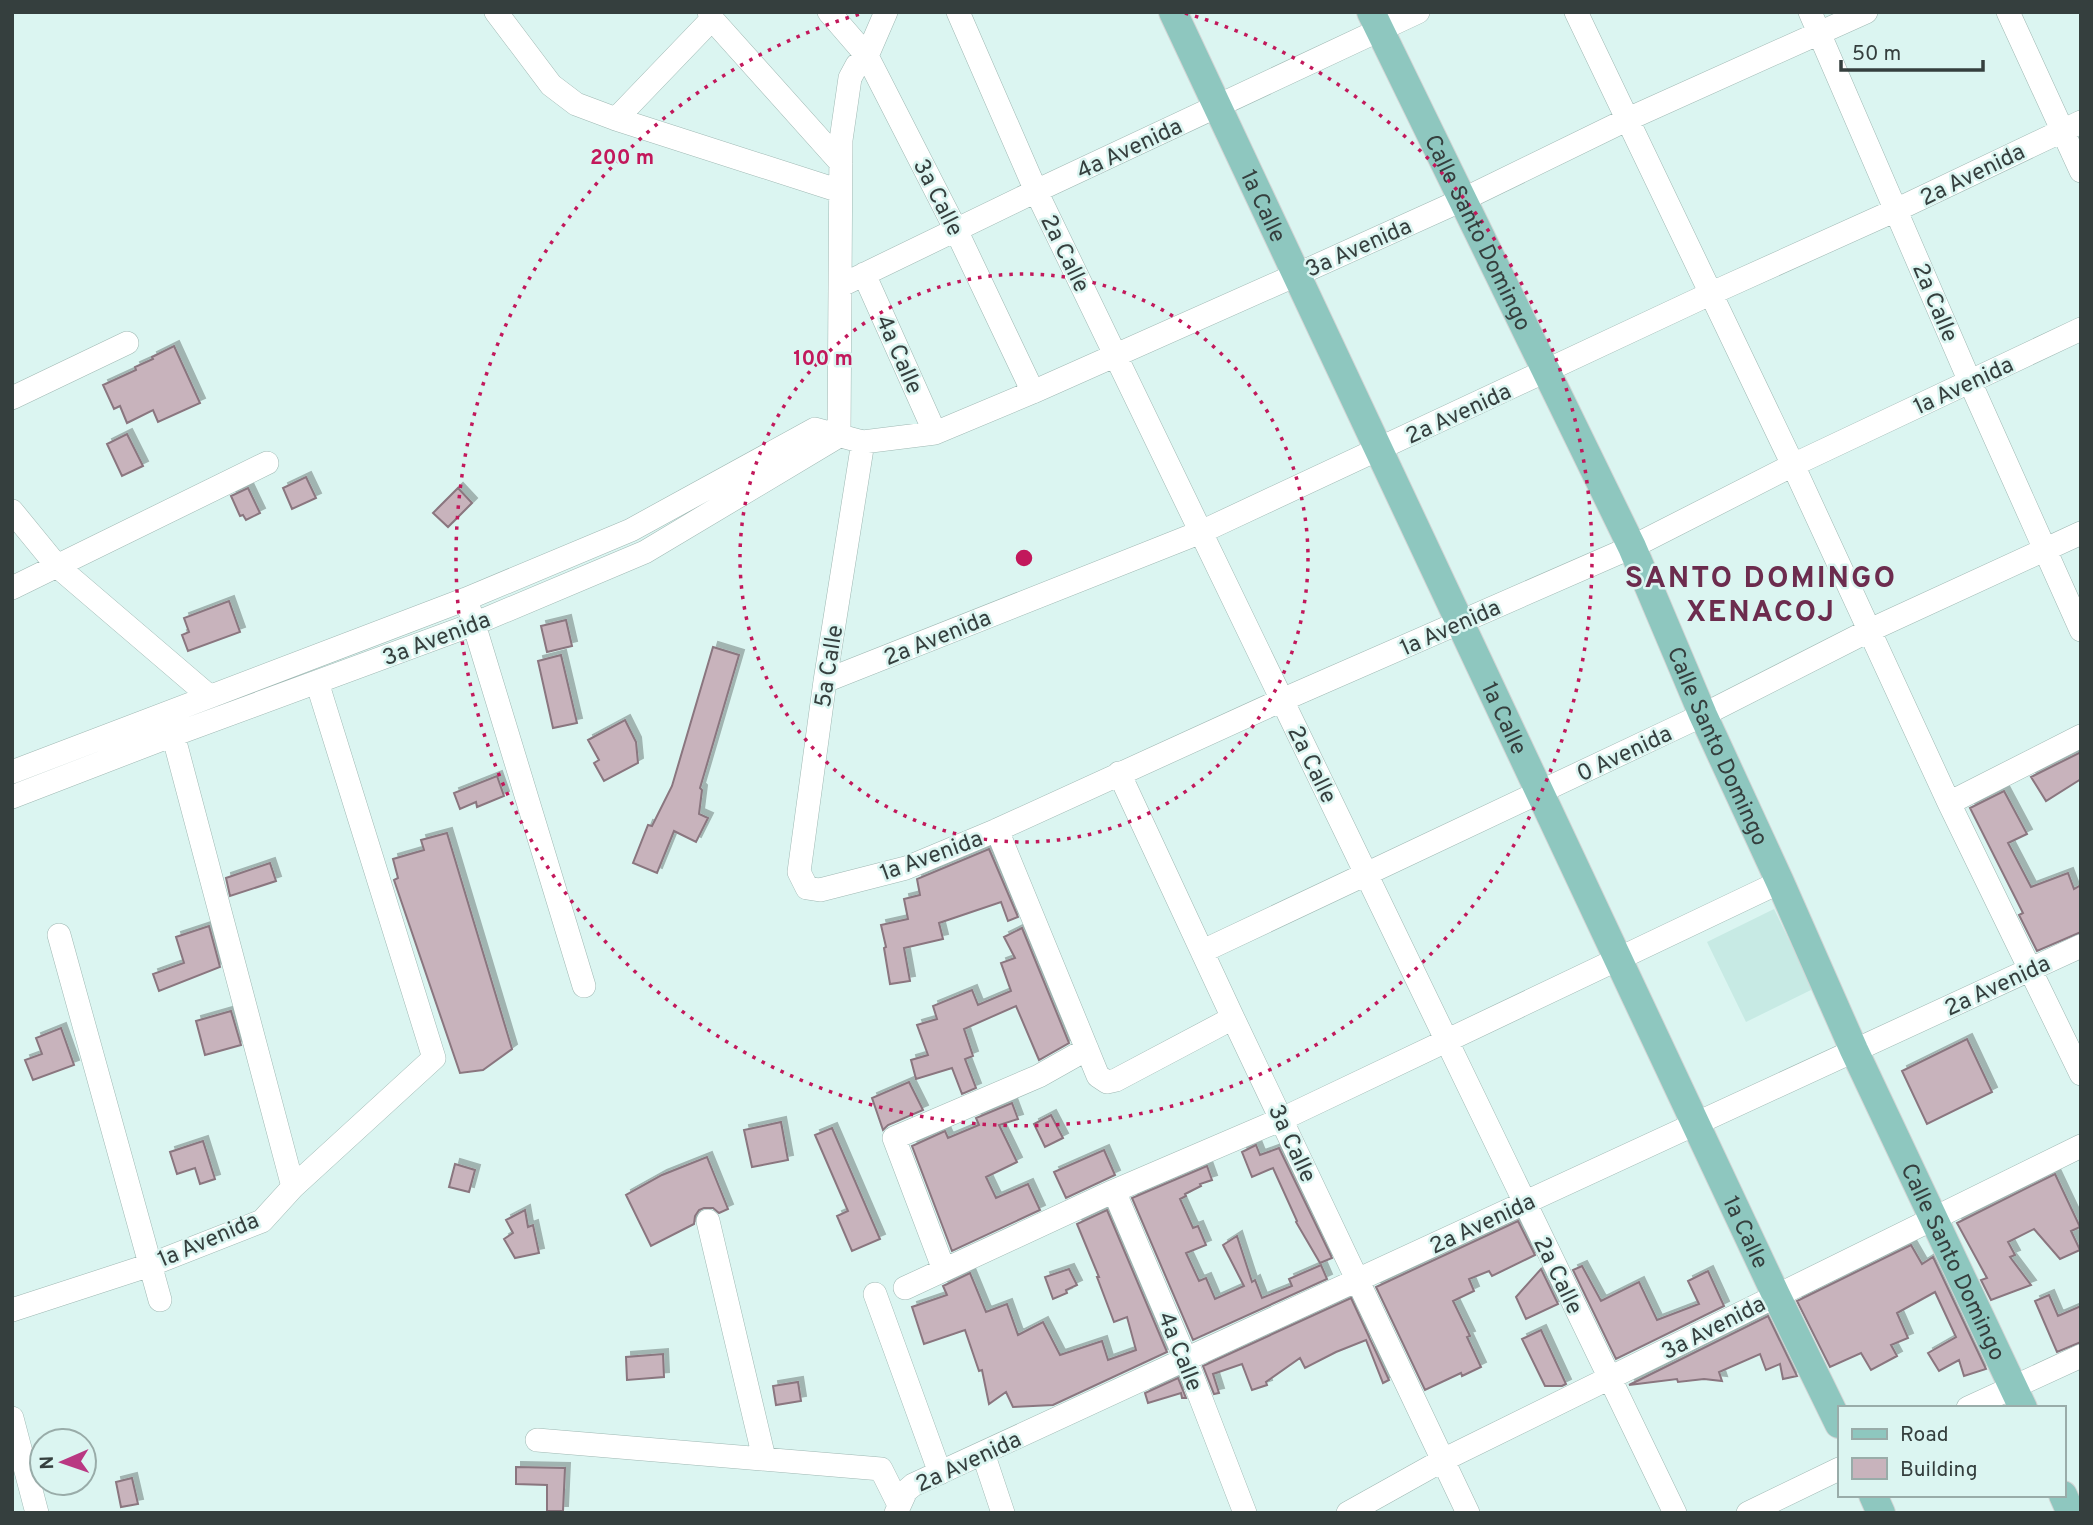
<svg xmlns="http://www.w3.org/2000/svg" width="2093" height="1525" font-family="Overpass,sans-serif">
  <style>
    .built { fill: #c7eae4 }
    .building { fill: #c8b3bc; stroke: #8a767f; stroke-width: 2; filter: url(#shadow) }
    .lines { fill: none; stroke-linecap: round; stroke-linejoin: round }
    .minor-casing { stroke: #9fb8b3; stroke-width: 24 }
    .major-casing { stroke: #d3d5d5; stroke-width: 30 }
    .minor { stroke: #fff; stroke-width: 23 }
    .major { stroke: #8ec7bf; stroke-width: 28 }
    .ring { fill: none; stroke: #c2185b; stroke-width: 3.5; stroke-dasharray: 3.5 7 }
    .labels { text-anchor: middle; stroke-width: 5; stroke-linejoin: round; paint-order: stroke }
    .street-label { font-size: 23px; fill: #353f3e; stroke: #dbf5f1 }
    .district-label { font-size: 30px; font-weight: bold; letter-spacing: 2px; fill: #6c2c4e; stroke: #dbf5f1 }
    .centre { fill: #c2185b; stroke: #dbf5f1; stroke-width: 3.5 }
    .ring-label { font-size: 21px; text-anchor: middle; font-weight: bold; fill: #c2185b; stroke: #dbf5f1; stroke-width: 5; stroke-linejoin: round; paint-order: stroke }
  </style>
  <defs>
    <filter id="shadow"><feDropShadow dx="5" dy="-5" stdDeviation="0" flood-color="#0004"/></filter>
  </defs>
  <rect width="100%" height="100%" fill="#dbf5f1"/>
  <path class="built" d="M1774 909 1813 989 1746 1022 1707 942Z"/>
  <path class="building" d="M174 346 200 403 158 422 153 410 127 423 120 406 114 409 103 385 136 370 135 367 153 359 152 357Z
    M127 434 143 466 122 476 107 444Z
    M306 477 316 498 292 509 283 488Z
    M248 488 260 513 246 520 243 515 240 516 231 496Z
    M458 488 472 503 448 527 433 513Z
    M229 601 240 632 188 651 182 635 189 632 184 618Z
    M566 620 572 646 547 652 541 626Z
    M713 647 739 655 700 788 702 790 699 814 708 818 696 842 674 831 657 873 633 863 648 825 652 826 672 786Z
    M561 655 577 723 553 728 538 661Z
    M625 720 636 742 638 763 604 781 594 763 599 760 588 740Z
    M2081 752V779L2046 801 2031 777Z
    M497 776 504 796 477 807 476 802 460 809 454 793Z
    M2004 791 2027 834 2008 843 2031 887 2068 873 2074 889 2081 885V932L2037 951 2019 915 2023 913 1970 808Z
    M447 833 512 1049 483 1070 460 1073 394 880 398 878 393 859 424 850 421 840Z
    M989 849 1018 917 1008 921 1001 902 939 923 943 939 904 948 910 981 890 984 884 948 886 947 881 925 908 919 904 899 920 895 917 879Z
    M270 863 276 881 230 896 226 878Z
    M209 926 220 967 159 991 153 974 184 963 176 937Z
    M1022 928 1069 1043 1039 1060 1016 1006 964 1029 973 1056 965 1059 976 1088 962 1094 952 1068 916 1079 911 1060 928 1055 917 1025 937 1019 933 1006 972 990 978 1005 1011 991 1001 963 1015 958 1004 937Z
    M231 1011 241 1045 205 1055 196 1021Z
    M61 1028 74 1065 33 1080 25 1060 42 1054 36 1038Z
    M1967 1039 1992 1092 1927 1124 1902 1071Z
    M909 1082 923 1110 888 1125 883 1130 872 1098Z
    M1012 1103 1018 1119 999 1125 1017 1162 986 1177 996 1198 1028 1184 1040 1210 952 1251 912 1146 945 1131 948 1138 979 1125 976 1118Z
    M1051 1115 1063 1138 1045 1147 1034 1124Z
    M781 1122 788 1160 752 1167 744 1130Z
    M832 1128 880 1239 852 1251 837 1216 848 1211 815 1135Z
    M203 1141 215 1179 200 1184 195 1168 177 1174 170 1152Z
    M1256 1145 1260 1155 1279 1148 1332 1258 1320 1263 1296 1222 1297 1221 1273 1168 1252 1177 1242 1152Z
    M1104 1150 1115 1175 1066 1198 1054 1172Z
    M707 1157 728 1209 719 1213 713 1208H704L699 1210 695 1216 694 1224 651 1246 626 1195 662 1175Z
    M455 1164 475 1170 469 1192 449 1187Z
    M1207 1166 1212 1180 1200 1184 1201 1186 1185 1194 1186 1196 1180 1199 1193 1228 1198 1226 1206 1245 1186 1253 1199 1281 1206 1278 1215 1299 1244 1286 1223 1245 1237 1236 1252 1282 1255 1280 1262 1298 1292 1286 1289 1279 1321 1265 1327 1279 1193 1340 1132 1198Z
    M2055 1174 2080 1227 2071 1231 2080 1250 2060 1259 2034 1229 2008 1242 2015 1255 2010 1257 2031 1285 1991 1300 1981 1280 1987 1278 1957 1223Z
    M525 1210 528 1227 533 1225 539 1253 515 1258 504 1239 513 1233 506 1220Z
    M1107 1210 1167 1352 1053 1405 1013 1407 1006 1392 989 1404 982 1370 979 1371 965 1330 924 1344 912 1307 947 1295 943 1286 970 1273 986 1312 1007 1304 1018 1335 1043 1322 1060 1355 1102 1341 1108 1360 1136 1350 1127 1317 1114 1322 1097 1277H1099L1077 1224Z
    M1518 1221 1535 1255 1492 1276 1489 1271 1469 1279 1474 1291 1453 1301 1470 1336 1467 1337 1481 1367 1462 1376 1461 1373 1425 1390 1376 1287Z
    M1911 1245 1922 1264 1933 1257 1986 1369 1964 1376 1959 1360 1939 1371 1928 1353 1956 1337 1935 1292 1897 1313 1908 1338 1891 1345 1897 1356 1871 1370 1861 1353 1830 1367 1797 1301Z
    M1582 1266 1601 1301 1639 1282 1657 1320 1699 1304 1688 1281 1708 1271 1724 1306 1616 1359 1573 1270Z
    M1069 1269 1077 1285 1066 1290 1067 1293 1053 1299 1045 1277Z
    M1541 1269 1558 1304 1526 1319 1516 1297Z
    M2049 1295 2058 1316 2081 1306V1342L2057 1352 2035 1301Z
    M1351 1298 1389 1380 1383 1383 1366 1340 1336 1352 1305 1368 1300 1358 1266 1382 1267 1385 1252 1390 1242 1364 1213 1374 1219 1393 1214 1394 1203 1366Z
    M1768 1316 1797 1376 1783 1379 1780 1364 1766 1370 1760 1354 1719 1372 1722 1381 1704 1379 1678 1382 1677 1379 1629 1385Z
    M1541 1330 1566 1384 1562 1386H1545L1522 1339Z
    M663 1354 664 1377 627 1380 626 1357Z
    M1178 1378 1186 1398H1182L1181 1393 1148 1403 1145 1393Z
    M798 1382 801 1401 776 1405 773 1386Z
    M516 1467 565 1468 563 1511H547V1485L516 1484Z
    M132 1478 138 1504 121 1507 116 1482Z"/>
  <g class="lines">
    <g class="minor-casing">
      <path id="minor" d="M496 12 551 85 576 104 616 119 840 191
        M709 12 712 19 841 163
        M829 12 867 56 956 230 1033 392
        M958 12 1036 191 1675 1513
        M1576 12 1793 465 1949 803 2081 1074
        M1810 12 1970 382 2081 630
        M2008 12 2081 171
        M616 119 712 19
        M864 274 935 433
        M840 286 1036 191 1418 12
        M12 398 127 343
        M839 436 841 140 850 78 857 65 867 56 886 12
        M863 442 825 681 799 872 807 888 820 890 906 868 997 830 1282 700 1632 547 1793 465 2081 329
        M12 511 57 566 209 696
        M12 588 267 463
        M470 611 584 986
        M825 681 1201 532 1712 293 1896 210 2081 122
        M170 723 293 1187
        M12 772 466 599 631 530 815 429 863 442 935 433 1033 392 1296 275 1462 200 1626 120 1866 12
        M1119 773 1233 1018 1468 1513
        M12 797 173 735 474 624 645 552 839 436
        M1949 803 2081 736
        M997 830 1098 1076 1107 1082 1116 1080 1233 1018
        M59 935 160 1300
        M1203 951 1703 715 1868 631 2081 533
        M1114 1191 1186 1360 1245 1513
        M708 1221 764 1458
        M944 1270 894 1138 1039 1076 1087 1049
        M905 1288 1114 1191 1282 1119 1780 882
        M875 1294 940 1473
        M12 1310 150 1265 262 1221 293 1187 434 1058 317 682
        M1968 1408 2081 1356
        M12 1418 37 1513
        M537 1440 881 1469 899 1505
        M983 1453 1003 1513
        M896 1513 906 1491 913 1485 2081 946
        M1348 1513 1443 1460 2081 1146
        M1748 1513 1839 1469"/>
    </g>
    <g class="major-casing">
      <g id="major">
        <path id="s1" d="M1173 12 1776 1295 1839 1424"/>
        <path id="s2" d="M1371 12 1632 547 1703 715 1780 882 1854 1050 2023 1408"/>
        <path d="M1873 1495 1881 1513"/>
        <path d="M2063 1495 2071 1513"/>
      </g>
    </g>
    <use href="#minor" class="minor"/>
    <use href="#major" class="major"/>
  </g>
  <g class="ring">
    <circle cx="1024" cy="558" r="284"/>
    <path d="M1185 13A568 568 0 1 1 863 13"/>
  </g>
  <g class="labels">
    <g class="street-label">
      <text transform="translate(1129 148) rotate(-25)" y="8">4a Avenida</text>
      <text transform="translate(1972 174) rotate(-26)" y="8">2a Avenida</text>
      <text transform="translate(939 197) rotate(63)" y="8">3a Calle</text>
      <text dy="8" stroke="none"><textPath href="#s1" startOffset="214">1a Calle</textPath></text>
      <text dy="8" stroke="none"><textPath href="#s2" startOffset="245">Calle Santo Domingo</textPath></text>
      <text transform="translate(1358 247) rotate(-24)" y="8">3a Avenida</text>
      <text transform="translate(1066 253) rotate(64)" y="8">2a Calle</text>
      <text transform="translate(1936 302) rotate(67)" y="8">2a Calle</text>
      <text transform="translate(900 354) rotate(66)" y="8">4a Calle</text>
      <text transform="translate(1963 385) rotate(-25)" y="8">1a Avenida</text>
      <text transform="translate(1458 413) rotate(-25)" y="8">2a Avenida</text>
      <text transform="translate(1450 627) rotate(-24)" y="8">1a Avenida</text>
      <text transform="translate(937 637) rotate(-22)" y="8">2a Avenida</text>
      <text transform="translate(436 638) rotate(-21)" y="8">3a Avenida</text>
      <text transform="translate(828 666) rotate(-81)" y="8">5a Calle</text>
      <text dy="8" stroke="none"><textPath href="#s1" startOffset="780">1a Calle</textPath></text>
      <text dy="8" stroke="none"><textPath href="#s2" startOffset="812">Calle Santo Domingo</textPath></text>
      <text transform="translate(1624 753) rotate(-25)" y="8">0 Avenida</text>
      <text transform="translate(1313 764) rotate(64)" y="8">2a Calle</text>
      <text transform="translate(931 855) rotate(-20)" y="8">1a Avenida</text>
      <text transform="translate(1997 985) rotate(-25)" y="8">2a Avenida</text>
      <text transform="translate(1293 1143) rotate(65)" y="8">3a Calle</text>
      <text transform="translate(1482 1223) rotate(-25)" y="8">2a Avenida</text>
      <text dy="8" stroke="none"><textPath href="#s1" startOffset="1348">1a Calle</textPath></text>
      <text transform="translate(208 1239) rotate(-23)" y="8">1a Avenida</text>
      <text dy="8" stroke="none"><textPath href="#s2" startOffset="1379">Calle Santo Domingo</textPath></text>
      <text transform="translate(1559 1275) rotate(64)" y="8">2a Calle</text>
      <text transform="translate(1713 1327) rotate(-27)" y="8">3a Avenida</text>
      <text transform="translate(1181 1351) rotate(68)" y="8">4a Calle</text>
      <text transform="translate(968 1461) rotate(-25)" y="8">2a Avenida</text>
    </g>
    <g class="district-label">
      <text x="1761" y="587">SANTO DOMINGO<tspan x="1761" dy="34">XENACOJ</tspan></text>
    </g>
  </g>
  <circle cx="1024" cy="558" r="10" class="centre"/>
  <g class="ring-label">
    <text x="622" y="164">200 m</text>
    <text x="823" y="365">100 m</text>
  </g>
  <rect width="2093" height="1525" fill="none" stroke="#353f3e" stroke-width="28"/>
  <rect x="1838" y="1406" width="228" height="91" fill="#dbf5f1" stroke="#99aca9" stroke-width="2"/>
  <rect x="1852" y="1429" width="35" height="10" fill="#8ec7bf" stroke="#99aca9" stroke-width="2"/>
  <text x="1900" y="1441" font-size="21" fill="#353f3e">Road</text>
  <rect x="1852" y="1458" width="35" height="21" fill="#c8b3bc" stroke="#99aca9" stroke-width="2"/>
  <text x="1900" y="1476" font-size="21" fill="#353f3e">Building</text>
  <g transform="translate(63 1462) rotate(268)"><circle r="33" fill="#dbf5f1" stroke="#99aca9" stroke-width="2"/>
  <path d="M0-5L12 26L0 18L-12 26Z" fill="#b93882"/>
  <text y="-10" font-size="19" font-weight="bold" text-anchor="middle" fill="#353f3e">N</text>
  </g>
  <path d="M1841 60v10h142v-10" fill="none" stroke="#353f3e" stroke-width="3.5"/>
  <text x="1852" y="60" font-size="21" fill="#353f3e" stroke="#dbf5f1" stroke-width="5" paint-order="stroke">50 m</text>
</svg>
